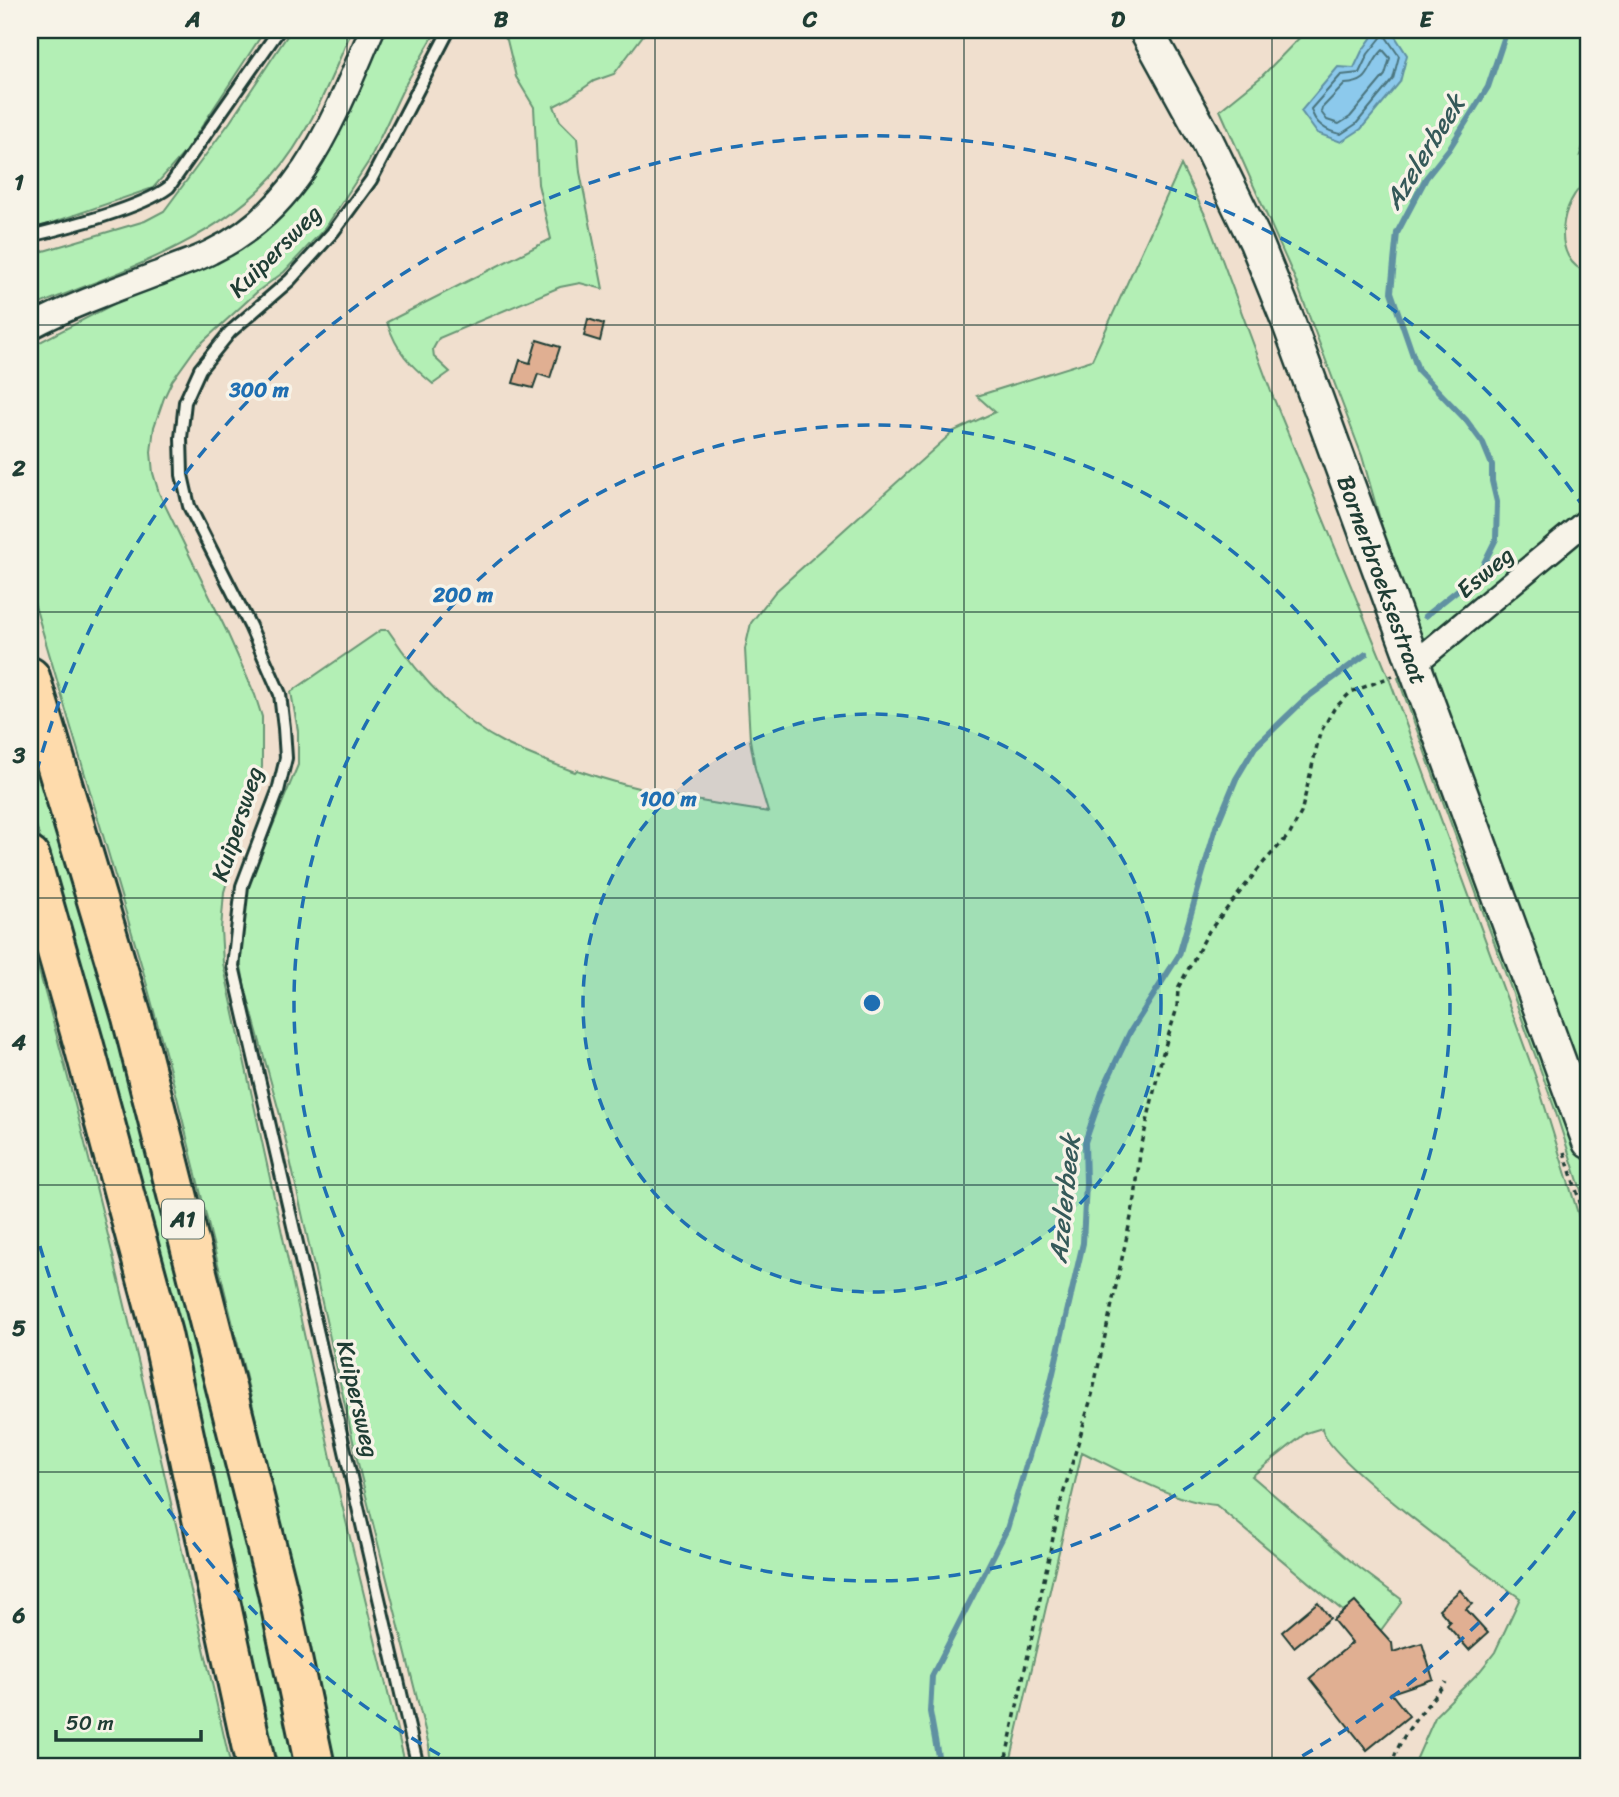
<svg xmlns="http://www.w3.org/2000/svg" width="1619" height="1797" font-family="Sriracha,sans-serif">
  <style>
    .green { fill: #b3efb5; stroke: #699674; stroke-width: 2 }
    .water { fill: #8cc9ec; stroke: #6091a2; stroke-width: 2 }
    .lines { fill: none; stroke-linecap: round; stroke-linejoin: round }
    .shore { stroke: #4b757e; stroke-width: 2 }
    .stream { stroke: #6091a2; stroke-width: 6 }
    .building { fill: #e0af92; stroke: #1f3d34; stroke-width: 2 }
    .service-casing { stroke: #1f3d34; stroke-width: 16 }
    .minor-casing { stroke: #1f3d34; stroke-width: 28 }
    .secondary-casing { stroke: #1f3d34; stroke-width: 37 }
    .motorway-casing { stroke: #1f3d34; stroke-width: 44 }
    .path { stroke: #1f3d34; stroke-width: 3.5; stroke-dasharray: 5 5; stroke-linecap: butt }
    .service { stroke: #f7f3e8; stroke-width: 10 }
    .minor { stroke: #f7f3e8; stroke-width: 23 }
    .secondary { stroke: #f7f3e8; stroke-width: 32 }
    .motorway { stroke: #fedbac; stroke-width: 38 }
    .grid { fill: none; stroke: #1f3d34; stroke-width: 2; stroke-opacity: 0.55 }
    .ring { fill: none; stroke: #1f6fb2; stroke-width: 3.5; stroke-dasharray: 12 9 }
    .labels { text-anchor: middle; stroke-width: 7; stroke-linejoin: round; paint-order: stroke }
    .shield { fill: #f7f3e8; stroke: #60746a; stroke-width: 2 }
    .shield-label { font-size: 23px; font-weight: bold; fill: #1f3d34 }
    .street-label { font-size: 24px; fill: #1f3d34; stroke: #f7f3e8 }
    .water-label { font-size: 26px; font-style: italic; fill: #355959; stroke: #f7f3e8 }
    .centre { fill: #1f6fb2; stroke: #f7f3e8; stroke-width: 3.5 }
    .ring-label { font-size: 21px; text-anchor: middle; font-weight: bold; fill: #1f6fb2; stroke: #f7f3e8; stroke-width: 7; stroke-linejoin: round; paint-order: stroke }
    .neatline { fill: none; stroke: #1f3d34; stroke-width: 2.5 }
    .grid-label { font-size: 23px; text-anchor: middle; font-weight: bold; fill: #1f3d34 }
  </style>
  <rect width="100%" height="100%" fill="#f0dfce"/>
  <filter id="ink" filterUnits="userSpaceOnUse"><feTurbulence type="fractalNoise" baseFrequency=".0143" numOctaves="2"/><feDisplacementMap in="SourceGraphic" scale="14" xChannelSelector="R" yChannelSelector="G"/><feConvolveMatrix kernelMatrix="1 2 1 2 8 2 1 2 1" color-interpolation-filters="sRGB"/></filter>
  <g filter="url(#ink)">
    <path class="green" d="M30 30H265L185 152 153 188 37 228 30 227Z
      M291 30H352C330 80 310 134 273 176 211 245 113 274 30 308V255L145 221 164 211 230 122Z
      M380 30H435L434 35 404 87 369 161 326 227 284 272 258 291 195 349 172 381 164 398 154 427 151 452 153 473 159 493 227 632 255 695 262 717V767L224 892 221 929 223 963 335 1476 406 1767H333L300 1626 251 1398 175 1089 142 967 30 589V347L275 221C330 164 353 102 380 30Z
      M496 30H647L614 74 594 81 568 99 554 106 560 121 577 138 580 172 603 289 580 283 560 287 439 338 433 349 434 357 450 372 433 384C409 364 397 352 387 322L551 239 538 184 534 107 516 77 507 40Z
      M1307 30H1589V130L1580 155 1589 150V180C1560 198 1549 261 1589 273V510L1428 640 1415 635 1408 619 1362 456 1295 279 1220 110 1261 77Z
      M1181 165 1207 219 1273 397 1389 678 1536 1078 1589 1249V1767H1413L1436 1715 1480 1671 1495 1652 1520 1598C1489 1576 1323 1457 1322 1428L1306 1433 1252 1476 1353 1563 1401 1599V1603L1373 1641 1346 1609 1343 1611 1216 1505C1175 1502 1119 1470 1082 1452L1009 1767H431L429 1746 360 1472 280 1115 245 988 241 966V914L248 885 298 765V731L291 692 381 630H388C418 675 455 718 504 743 527 754 551 763 575 772L577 770C639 792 703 802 768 812L755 768 750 740 745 649 751 623 775 592 954 431 995 412 977 396 1092 360Z
      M1589 528V1108L1431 683V663Z
      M1406 673 1589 1167V1215L1554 1107 1398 678Z
      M30 720 192 1301 296 1767H270L67 928 30 805Z
      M30 939C108 1213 168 1491 231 1767H30Z"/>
    <path class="water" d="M1377 30H1391L1407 55 1400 82 1361 129 1341 142 1317 133 1301 111 1338 67 1354 68 1362 51Z"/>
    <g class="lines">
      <path class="shore" d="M1384 34 1399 56 1393 79 1356 124 1341 134C1327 132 1314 123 1311 109L1341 75 1359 73 1368 54Z
        M1383 50 1390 58 1385 75 1350 117 1339 124 1327 120 1321 112 1322 108 1345 84C1373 83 1366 67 1383 50Z"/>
      <path class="stream" d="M1425 616 1479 573 1496 539 1497 502 1492 481V465L1483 443 1466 420 1418 370 1391 292 1397 233 1426 178 1449 149 1488 87 1507 30
        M938 1767V1756L930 1712 932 1676 1007 1529 1050 1386 1083 1243 1086 1183 1085 1142 1104 1087 1130 1032 1179 955 1216 827 1236 779 1255 747 1305 699 1366 654"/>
    </g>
    <path class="building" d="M588 319 604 324 600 341 584 336Z
      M537 340 560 347 550 378 538 374 533 388 513 383 520 360 530 363Z
      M1460 1590 1472 1604 1466 1609 1488 1633 1469 1650 1447 1625 1450 1622 1439 1609Z
      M1318 1602 1330 1618 1294 1647 1282 1632Z
      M1355 1602 1392 1643 1393 1652 1422 1643 1433 1679 1391 1693 1409 1716 1367 1750 1310 1678 1352 1643 1333 1620Z"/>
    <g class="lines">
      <g class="service-casing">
        <path id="service" d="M30 236C64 228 142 208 169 187L279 30
          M418 1767 233 966 242 886 278 791 286 758 284 728 280 694 250 626 189 506 182 475 181 438 185 402 200 369 230 332 290 280 333 232 371 180 449 30"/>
      </g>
      <g class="minor-casing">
        <path id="minor" d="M30 327C72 305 117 289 162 272 178 265 196 260 211 252 303 208 334 117 372 30
          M1413 665 1589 519"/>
      </g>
      <g class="secondary-casing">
        <path id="secondary" d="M1146 30 1206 139 1256 242 1288 321 1589 1142"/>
      </g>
      <g class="motorway-casing">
        <path id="motorway" d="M30 677 132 1017 277 1588 315 1767
          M30 857 83 1042 162 1334 256 1767"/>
      </g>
      <path class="path" d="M1564 1152 1589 1230
        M1004 1767 1060 1505 1092 1395 1135 1199 1140 1153 1162 1056 1177 1008 1178 988 1209 931 1264 862 1290 834 1301 813 1320 733 1334 709 1351 692 1393 676
        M1392 1767C1397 1736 1427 1707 1446 1682"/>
      <use href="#service" class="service"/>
      <use href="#minor" class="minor"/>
      <use href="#secondary" class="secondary"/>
      <use href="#motorway" class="motorway"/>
    </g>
  </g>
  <path class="grid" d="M347 30V1767M655 30V1767M964 30V1767M1272 30V1767M30 325H1589M30 612H1589M30 898H1589M30 1185H1589M30 1472H1589"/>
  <circle cx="872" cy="1003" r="289" fill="#1f6fb2" fill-opacity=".12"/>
  <g class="ring">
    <circle cx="872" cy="1003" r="289"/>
    <circle cx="872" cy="1003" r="578"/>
    <path d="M1587 1494A867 867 0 0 1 1286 1765M458 1765A867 867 0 0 1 31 1213M31 793A867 867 0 0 1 1587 512"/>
  </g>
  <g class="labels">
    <rect class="shield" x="162" y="1199.5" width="42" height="39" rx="5"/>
    <g class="shield-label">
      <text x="183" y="1227">A1</text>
    </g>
    <g class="street-label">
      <text transform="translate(275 251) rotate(-45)" y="8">Kuipersweg</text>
      <text transform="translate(1485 572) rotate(-40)" y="8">Esweg</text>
      <text transform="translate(1382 580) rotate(70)" y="8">Bornerbroeksestraat</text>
      <text transform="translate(237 824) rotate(-72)" y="8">Kuipersweg</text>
      <text transform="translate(358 1399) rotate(77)" y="8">Kuipersweg</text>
    </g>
    <g class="water-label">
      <text transform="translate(1424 152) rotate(-58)" y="9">Azelerbeek</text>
      <text transform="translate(1064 1199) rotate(-84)" y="9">Azelerbeek</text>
    </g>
  </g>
  <circle cx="872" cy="1003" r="10" class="centre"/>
  <g class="ring-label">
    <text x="259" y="397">300 m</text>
    <text x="463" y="602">200 m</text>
    <text x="668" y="806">100 m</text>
  </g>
  <rect width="1619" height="1797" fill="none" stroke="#f7f3e8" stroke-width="77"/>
  <path d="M56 1730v10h145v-10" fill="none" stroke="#1f3d34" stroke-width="3.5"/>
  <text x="66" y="1730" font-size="21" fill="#1f3d34" stroke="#f7f3e8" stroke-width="5" paint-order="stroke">50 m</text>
  <rect x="38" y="38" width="1542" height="1720" class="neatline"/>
  <g class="grid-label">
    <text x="193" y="27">A</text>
    <text x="501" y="27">B</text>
    <text x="810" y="27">C</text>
    <text x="1118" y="27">D</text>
    <text x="1426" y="27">E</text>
    <text x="19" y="190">1</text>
    <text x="19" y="476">2</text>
    <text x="19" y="763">3</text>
    <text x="19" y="1050">4</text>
    <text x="19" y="1336">5</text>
    <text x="19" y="1623">6</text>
  </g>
</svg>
